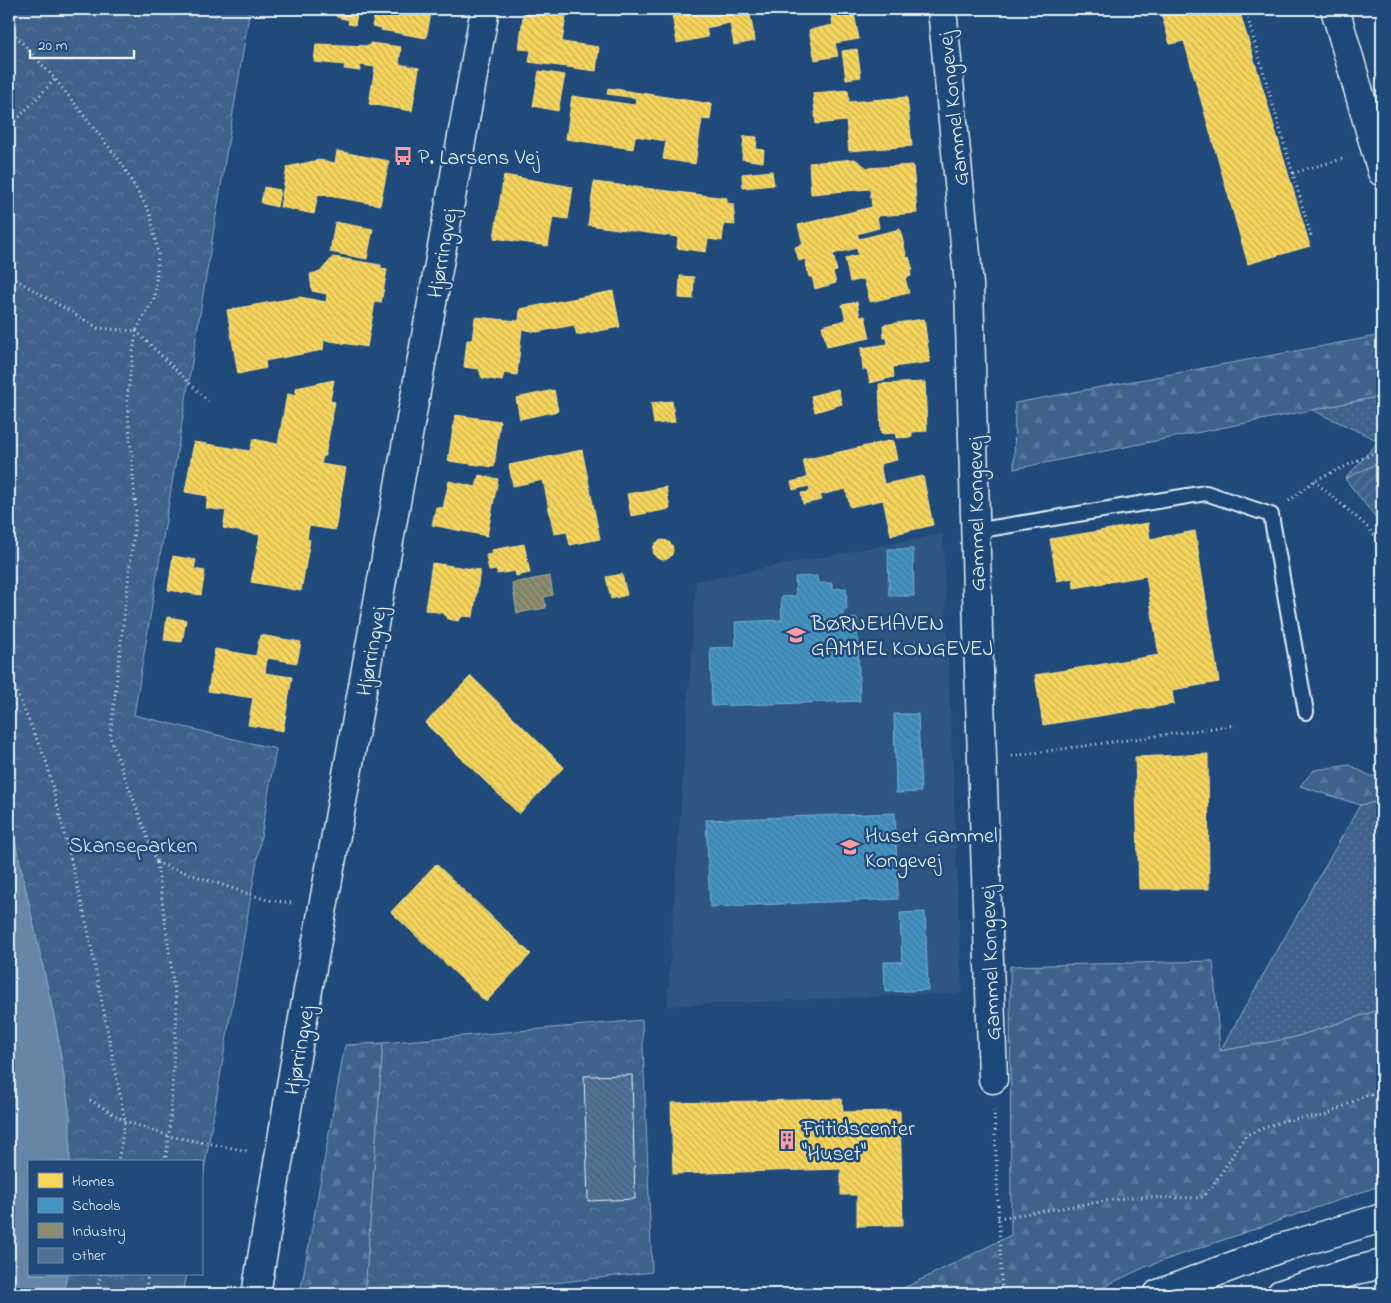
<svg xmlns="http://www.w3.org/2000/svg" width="1391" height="1303" font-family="'Indie Flower',sans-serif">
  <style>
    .built { fill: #2e5683 }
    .grass { fill: url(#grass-dots); stroke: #92aac2 }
    .forest { fill: url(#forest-firs); stroke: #92aac2 }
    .park { fill: url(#park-crowns); stroke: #92aac2 }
    .garden { fill: url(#garden-furrows); stroke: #92aac2 }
    .water { fill: #6685a7; stroke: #9ab0c7 }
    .homes { fill: url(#homes-back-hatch); stroke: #f2dd8b }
    .schools { fill: url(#schools-back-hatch); stroke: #74afd3 }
    .industry { fill: url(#industry-back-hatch); stroke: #a8aa97 }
    .building { fill: url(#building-back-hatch); stroke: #e8f1f8 }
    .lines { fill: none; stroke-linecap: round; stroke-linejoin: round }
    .lane-casing { stroke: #e8f1f8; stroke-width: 18 }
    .street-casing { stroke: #e8f1f8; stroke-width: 31 }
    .secondary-casing { stroke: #e8f1f8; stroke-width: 31 }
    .highway-casing { stroke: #e8f1f8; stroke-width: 31 }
    .path { stroke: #e8f1f8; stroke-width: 3; stroke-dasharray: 1 4; stroke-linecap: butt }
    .lane { stroke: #1f4a7a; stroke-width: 14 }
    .street { stroke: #1f4a7a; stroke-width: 28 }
    .secondary { stroke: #1f4a7a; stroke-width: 28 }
    .highway { stroke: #1f4a7a; stroke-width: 28 }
    .labels { text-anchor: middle; stroke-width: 5; stroke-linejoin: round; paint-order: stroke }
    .street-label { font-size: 22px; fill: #e8f1f8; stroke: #1f4a7a }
    .poi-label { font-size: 22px; fill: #e8f1f8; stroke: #1f4a7a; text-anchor: start }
    .park-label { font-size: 22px; fill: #d7e3ed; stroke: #1f4a7a }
  </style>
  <defs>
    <pattern id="grass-dots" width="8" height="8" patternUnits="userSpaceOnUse" patternTransform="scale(1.25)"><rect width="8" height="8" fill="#3c628c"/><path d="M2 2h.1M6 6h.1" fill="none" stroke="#58799d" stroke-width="1.8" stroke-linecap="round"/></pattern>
    <pattern id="forest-firs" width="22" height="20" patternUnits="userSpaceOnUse" patternTransform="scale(1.25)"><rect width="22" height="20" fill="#3c628c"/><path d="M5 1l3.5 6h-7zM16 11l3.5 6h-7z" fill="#58799d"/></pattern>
    <pattern id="park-crowns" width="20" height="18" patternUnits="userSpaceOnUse" patternTransform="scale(1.25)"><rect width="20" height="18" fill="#3c628c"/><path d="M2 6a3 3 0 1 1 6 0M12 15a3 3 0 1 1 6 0" fill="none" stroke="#58799d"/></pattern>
    <pattern id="garden-furrows" width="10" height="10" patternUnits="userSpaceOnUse" patternTransform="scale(1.25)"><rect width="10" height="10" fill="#3c628c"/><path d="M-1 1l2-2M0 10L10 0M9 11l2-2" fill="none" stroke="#58799d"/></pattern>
    <pattern id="homes-back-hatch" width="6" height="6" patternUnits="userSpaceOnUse" patternTransform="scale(1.25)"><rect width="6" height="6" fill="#f6d55c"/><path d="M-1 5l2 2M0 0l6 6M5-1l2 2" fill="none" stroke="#cab258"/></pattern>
    <pattern id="schools-back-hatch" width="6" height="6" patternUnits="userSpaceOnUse" patternTransform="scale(1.25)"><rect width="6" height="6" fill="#4393c3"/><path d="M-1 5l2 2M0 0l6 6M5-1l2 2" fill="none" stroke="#447999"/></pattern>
    <pattern id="industry-back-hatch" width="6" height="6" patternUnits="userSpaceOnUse" patternTransform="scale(1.25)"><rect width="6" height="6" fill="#8c8c6e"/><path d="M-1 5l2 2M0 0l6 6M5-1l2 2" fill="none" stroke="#747461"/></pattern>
    <pattern id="building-back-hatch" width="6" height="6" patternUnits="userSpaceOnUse" patternTransform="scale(1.25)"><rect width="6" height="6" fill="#517399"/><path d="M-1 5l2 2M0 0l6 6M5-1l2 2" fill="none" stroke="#4c5e72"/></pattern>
  </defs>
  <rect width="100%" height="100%" fill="#1f4a7a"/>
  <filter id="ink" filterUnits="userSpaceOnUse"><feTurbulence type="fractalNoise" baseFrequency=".02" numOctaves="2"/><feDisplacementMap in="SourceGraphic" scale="10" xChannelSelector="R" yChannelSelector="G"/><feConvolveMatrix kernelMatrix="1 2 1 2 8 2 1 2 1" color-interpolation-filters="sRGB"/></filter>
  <g filter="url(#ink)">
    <path class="built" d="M943 534 962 993 667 1006 696 581Z"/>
    <path class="grass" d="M1382 396V461L1345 479 1379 441 1312 410Z
      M1382 801V1009L1292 1038 1220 1051 1360 805Z"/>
    <path class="forest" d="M1382 335V396L1014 469 1015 403Z
      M1350 765 1370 776H1382V801L1360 805 1300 786 1314 770Z
      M1213 961 1220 1051 1292 1038 1382 1009V1185L1145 1267 1089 1294H892L1011 1235 1010 966Z
      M383 1043 365 1294H300L345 1045Z"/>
    <path class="park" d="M9 9H250L134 715 276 749 201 1188V1162H29V1274H187L183 1294H9Z
      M642 1020 652 1272 455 1294H365L383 1043Z"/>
    <path class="garden" d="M1382 461V525L1345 479Z"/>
    <path class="water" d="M9 814 56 1025 70 1115V1162H29V1274H67L64 1294H9Z"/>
    <path class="homes" d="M331 9H358L355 25 348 24 349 20 337 17Z
      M376 9H432L426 38 381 30 382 28 372 26Z
      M524 9H567L562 42 599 47 596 71 529 62 531 50 519 49Z
      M671 9H749L755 41 734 45 730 23 706 28 708 37 677 43Z
      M830 9H853L859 39 835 43 838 56 815 60 809 30 833 25Z
      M1160 9H1227L1229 16 1240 13 1310 246 1248 264 1184 41 1170 44Z
      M370 43 401 47 399 64 419 68 412 111 369 104 375 67 360 65V71L344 69 345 65 314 62 316 44 370 46Z
      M857 49 861 77 846 79 842 51Z
      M539 71 565 75 558 111 533 106Z
      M608 88 712 104 710 120 702 119 695 164 663 159 666 141 635 136 633 149 566 139 572 96 635 105 636 98 607 94Z
      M848 90 849 102 907 97 912 146 849 151 846 121 816 124 813 93Z
      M744 136 757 137 756 149 764 150 763 162 742 159Z
      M337 151 389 161 380 205 318 194 314 214 280 207 287 167 319 160 335 163Z
      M855 159 867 168 913 165 917 213 877 216 879 228 857 234 859 239 900 229 907 258 909 257 913 270 910 271 911 276 905 278 909 293 870 302 864 279 850 282 845 258 858 255 857 248 833 254 837 271 833 272 836 283 815 289 812 277H809L805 259 799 261 795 247 803 244 798 225 872 207 870 189 811 194 809 163Z
      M772 171 774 185 743 188 742 174Z
      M504 175 573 187 568 219 553 217 548 246 494 238Z
      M594 182 727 198V203L733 204 735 225 724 224 722 241 708 239 706 252 677 248 678 237 588 225Z
      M264 187 280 190 277 207 261 203Z
      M335 222 373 229 367 259 330 252Z
      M333 257 381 265V268L387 270 381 303 375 302 367 347 324 340 323 350 265 361 266 368 238 374 227 310 300 297 326 302 327 294 312 291 310 274 320 272Z
      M680 276 694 277 693 299 679 298Z
      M613 291 620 327 577 335 574 325 537 332 522 329 517 375 504 373 502 381 482 378 479 369 464 367 467 340H472L475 317 519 321 520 309Z
      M857 302 860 317 865 316 870 338 827 347 822 326 846 320 842 305Z
      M924 319 930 362 893 367 894 377 870 383 867 369 863 370 861 348 888 344 887 338H884L883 325Z
      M334 380 330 401 335 402 325 456H323L321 464 346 468 335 530 309 526 307 539 310 540 301 591 251 582 260 535 223 528 226 511 206 508 208 496 185 492 194 442 250 451 253 439 278 444 287 394 296 395V388Z
      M925 382 927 431 912 432V437L896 438V433L881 434 879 384Z
      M838 389 842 404 815 412 811 396Z
      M554 390 558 411 520 419 516 398Z
      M672 401 675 422 654 424 651 403Z
      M455 415 500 421 494 467 448 461Z
      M893 440 897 460 880 464 884 484 923 476 933 525 891 535 883 500 850 507 846 489 820 495 822 500 803 504 801 493 810 492 809 486 793 490 791 482 807 478 803 460Z
      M582 450 600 539 570 545 567 532 554 534 543 480 513 486 509 465Z
      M479 475 498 479 487 536 432 525 436 507 443 508 449 481 476 487Z
      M666 487 670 509 631 516 627 494Z
      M1148 523 1150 539 1195 531 1219 682 1172 690 1174 704 1043 725 1035 675 1159 655 1146 576 1074 588 1073 578 1057 581 1050 539Z
      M653 550a10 10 0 1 1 20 0a10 10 0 1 1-20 0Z
      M524 544 530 573 516 576 515 571 497 574V570L489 571 486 555 493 554 492 550Z
      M173 556 196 560 194 569 205 571 201 595 168 590Z
      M432 563 480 570 473 617 463 616 458 621 448 619 443 613 425 610Z
      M622 574 627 595 611 599 606 577Z
      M167 617 186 620 182 642 164 640Z
      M260 635 301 642 297 663 267 658 265 673 292 677 283 731 248 725 253 698 208 691 215 649 256 656Z
      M471 676 564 767 519 814 425 723Z
      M1208 754 1209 889H1139L1135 757Z
      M436 864 531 954 486 1002 391 912Z
      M842 1099 843 1112 900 1111 903 1225 857 1226V1195H841V1169L673 1174 671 1103Z"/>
    <path class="schools" d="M888 549H913L914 596H889Z
      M817 576 818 583H832V589L846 588 847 610 843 611V619L857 618 860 701 712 706 710 648 736 647 735 622 782 620 781 597 796 596 795 577Z
      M894 714H918L921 792 896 793Z
      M895 813 898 899 710 907 706 820Z
      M925 912 928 990 885 992 884 962H902L900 913Z"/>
    <path class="industry" d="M550 576 553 595 544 597 546 608 517 613 512 583Z"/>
    <path class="building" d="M632 1075 635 1199 588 1201 584 1076Z"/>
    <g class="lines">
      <g class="lane-casing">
        <path id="lane" d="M975 531 1206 493 1271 515 1306 712"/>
      </g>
      <g class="street-casing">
        <path id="street" d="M942 9 969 285 979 670 993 1079
          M1335 9 1382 172"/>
      </g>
      <g class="secondary-casing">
        <path id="secondary" d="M256 1294 294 1068 485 9"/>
      </g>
      <g class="highway-casing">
        <path id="highway" d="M1158 1294 1278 1249 1382 1218
          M1281 1294 1357 1270 1382 1264"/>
      </g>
      <path class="path" d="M1245 9 1312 239
        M9 28 55 79 120 161 150 213 158 253 155 297 136 331 98 328 13 278 9 277
        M9 128 55 79
        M1293 173 1346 158
        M136 331 127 398 136 514 110 737 157 863
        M136 331 208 401
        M1314 481 1362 522 1382 543
        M1289 501 1314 481 1382 449
        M9 674 46 761 87 925 125 1121 118 1162
        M1012 756 1235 725
        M90 1100 125 1121 169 1136 248 1151
        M994 1110 1002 1294
        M165 1162 169 1136 177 1009 157 863 267 900 292 903
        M998 1218 1131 1197 1201 1198 1212 1187 1246 1135 1285 1120 1324 1116 1364 1096 1382 1093
        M96 1294 101 1274
        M145 1294 148 1274"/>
      <use href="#lane" class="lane"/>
      <use href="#street" class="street"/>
      <use href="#secondary" class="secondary"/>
      <use href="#highway" class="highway"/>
    </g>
  </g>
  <defs>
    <g id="bus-bare" transform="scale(1.5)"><path d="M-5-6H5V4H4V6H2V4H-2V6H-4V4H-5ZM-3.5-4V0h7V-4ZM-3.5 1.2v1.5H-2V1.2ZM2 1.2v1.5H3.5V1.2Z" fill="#ff9aa2" stroke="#1f4a7a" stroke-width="2.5" paint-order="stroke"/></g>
    <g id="school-bare" transform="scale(1.5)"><path d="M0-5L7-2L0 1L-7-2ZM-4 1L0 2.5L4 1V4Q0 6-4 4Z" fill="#ff9aa2" stroke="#1f4a7a" stroke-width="2.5" paint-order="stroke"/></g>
    <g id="building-bare" transform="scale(1.5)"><path d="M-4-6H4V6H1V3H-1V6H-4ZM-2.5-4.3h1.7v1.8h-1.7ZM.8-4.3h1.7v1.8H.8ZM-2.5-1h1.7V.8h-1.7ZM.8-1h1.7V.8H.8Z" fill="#ff9aa2" stroke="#1f4a7a" stroke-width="2.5" paint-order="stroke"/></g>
  </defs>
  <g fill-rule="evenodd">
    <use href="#bus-bare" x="403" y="156"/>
    <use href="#school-bare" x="796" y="635"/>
    <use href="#school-bare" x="850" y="847"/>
    <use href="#building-bare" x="787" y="1140"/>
  </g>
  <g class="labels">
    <g class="street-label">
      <text transform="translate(952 109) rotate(-96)" y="8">Gammel Kongevej</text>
      <text transform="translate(441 253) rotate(-80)" y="8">Hjørringvej</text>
      <text transform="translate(975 514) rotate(-91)" y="8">Gammel Kongevej</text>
      <text transform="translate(370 651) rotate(-80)" y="8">Hjørringvej</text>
      <text transform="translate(989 963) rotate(-92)" y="8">Gammel Kongevej</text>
      <text transform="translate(298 1050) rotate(-80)" y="8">Hjørringvej</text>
    </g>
    <g class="poi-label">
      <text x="418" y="164">P. Larsens Vej</text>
      <text x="811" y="630">BØRNEHAVEN<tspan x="811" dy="25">GAMMEL KONGEVEJ</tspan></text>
      <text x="865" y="842">Huset Gammel<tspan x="865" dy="25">Kongevej</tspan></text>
      <text x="802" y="1135">Fritidscenter<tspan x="802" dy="25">"Huset"</tspan></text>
    </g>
    <g class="park-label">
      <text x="133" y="852">Skanseparken</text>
    </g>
  </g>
  <rect width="1391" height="1303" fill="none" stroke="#1f4a7a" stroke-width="30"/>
  <rect x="15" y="15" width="1361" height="1273" fill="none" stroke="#e8f1f8" stroke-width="2" filter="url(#ink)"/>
  <rect x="28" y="1160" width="175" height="115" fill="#1f4a7a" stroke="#6f8dac"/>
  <rect x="38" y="1173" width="25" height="15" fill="#f6d55c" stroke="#6f8dac"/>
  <text x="72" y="1186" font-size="15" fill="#e8f1f8">Homes</text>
  <rect x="38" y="1198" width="25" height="15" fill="#4393c3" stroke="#6f8dac"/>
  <text x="72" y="1210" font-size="15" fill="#e8f1f8">Schools</text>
  <rect x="38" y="1223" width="25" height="15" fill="#8c8c6e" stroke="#6f8dac"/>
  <text x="72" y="1236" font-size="15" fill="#e8f1f8">Industry</text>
  <rect x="38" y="1248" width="25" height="15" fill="#517399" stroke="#6f8dac"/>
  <text x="72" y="1260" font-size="15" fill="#e8f1f8">Other</text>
  <path d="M30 50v8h104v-8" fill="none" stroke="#e8f1f8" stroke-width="2.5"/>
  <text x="38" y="50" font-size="15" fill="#e8f1f8" stroke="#1f4a7a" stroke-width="4" paint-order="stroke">20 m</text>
</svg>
